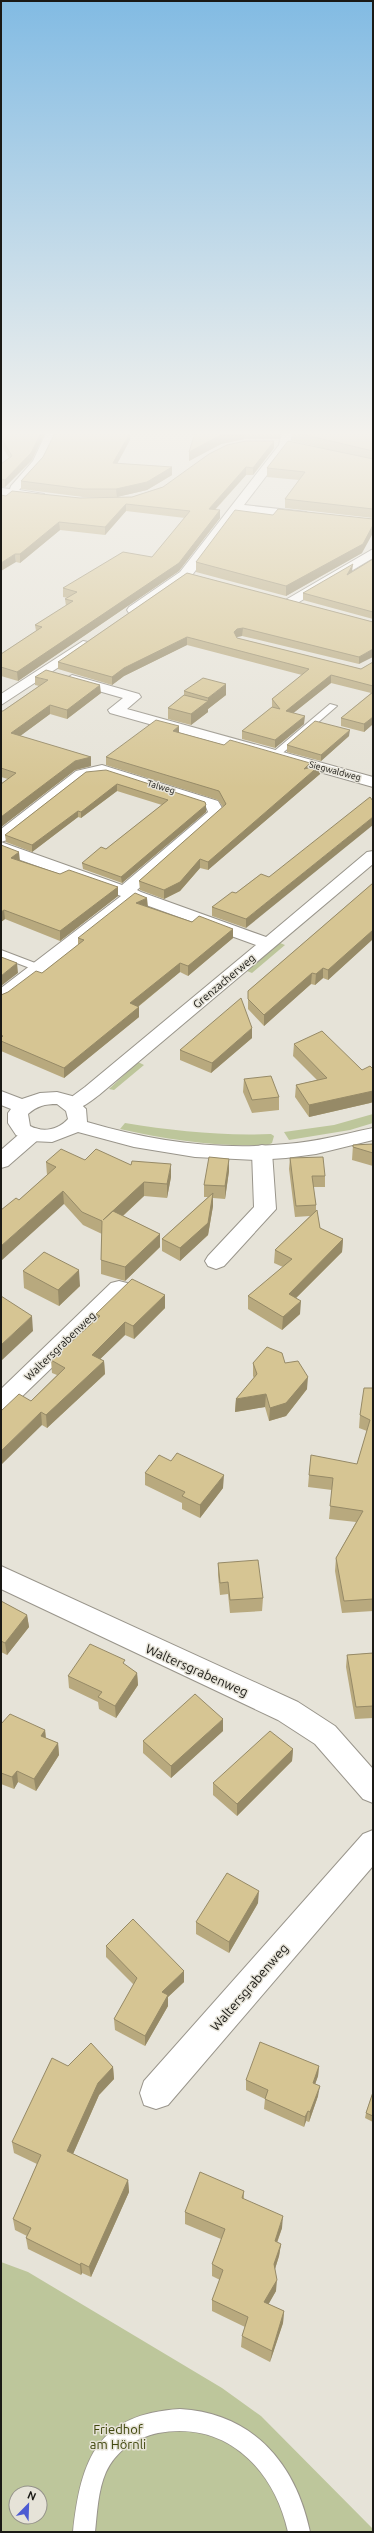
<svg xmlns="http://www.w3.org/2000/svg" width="374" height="2533" font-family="Ubuntu,sans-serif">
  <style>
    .green { fill: #bdc69b; fill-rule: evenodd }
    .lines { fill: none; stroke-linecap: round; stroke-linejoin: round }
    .lane-casing { stroke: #99958b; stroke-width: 2 }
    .street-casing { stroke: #99958b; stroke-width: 2 }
    .secondary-casing { stroke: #99958b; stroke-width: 2 }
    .lane { fill: #fff; fill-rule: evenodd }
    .street { fill: #fff; fill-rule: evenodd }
    .secondary { fill: #fff; fill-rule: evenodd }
    .wall { fill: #b8a97e }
    .shaded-wall { fill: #968a67 }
    .building { fill: #d6c593; stroke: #968a67 }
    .labels { text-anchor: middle; stroke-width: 3; stroke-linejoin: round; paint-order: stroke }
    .far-street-label { font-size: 9px; fill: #1a1915; stroke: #e6e3d8 }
    .street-label { font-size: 11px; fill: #1a1915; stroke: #e6e3d8 }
    .near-street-label { font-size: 13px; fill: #1a1915; stroke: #e6e3d8 }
    .near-park-label { font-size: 13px; fill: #40470d; stroke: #e6e3d8 }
  </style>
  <rect width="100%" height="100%" fill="#e6e3d8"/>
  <path class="green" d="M280 943 285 945 252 973 247 971Z
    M138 1062 144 1065 114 1090 109 1089Z
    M373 1114V1123L350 1130 289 1140 284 1132 334 1125Z
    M125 1123C174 1131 221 1136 271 1134L274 1136 272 1143 268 1145C217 1147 169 1140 120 1129Z
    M1 2262 28 2272 222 2388 261 2416 373 2529V2532H1ZM16 2493H40V2517H16Z"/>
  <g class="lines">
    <g class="lane-casing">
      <path id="lane" d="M330 704 337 706 278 757H272V753Z
        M1 950 43 966 44 968 39 971 35 970 1 957Z
        M180 2409C253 2413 296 2464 310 2532H288C274 2469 226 2420 158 2433 135 2438 116 2451 106 2472 98 2490 97 2513 95 2532H73C81 2458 98 2414 180 2409Z"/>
    </g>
    <g class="street-casing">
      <path id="street" d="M46 433H57L44 462 19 490 44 494V498L1 496V488L10 489 11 486 33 461Z
        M282 433H292L290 445 244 505 306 512 312 516 310 519 239 512 190 578 139 613H129L127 610 129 607 180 572 279 445Z
        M373 549V558L294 605 289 606 282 602Z
        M83 641 88 642 90 645 88 648 1 705V694Z
        M72 675 139 694 141 697 127 709 373 777V787L110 713 108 710 123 698 67 682 65 679Z
        M102 765 218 801 225 813 137 890 141 892 266 937 367 852 373 851V864L99 1095C88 1103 79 1112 65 1108L62 1104 85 1087 256 945 135 901 8 1001 1 1003V988L121 896 1 853V842L122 885 208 812 206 807 106 775 86 777 7 840 1 842V829L76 771Z
        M32 1128 39 1129 42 1134 39 1139 8 1166 1 1168V1150L25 1129Z
        M262 1145 269 1147 272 1152 276 1209 224 1266 216 1269 208 1266 205 1261 208 1256 254 1207 252 1152 255 1147Z
        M119 1281 127 1283 130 1289 127 1295 9 1409 1 1412V1389L111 1283Z
        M1 1566 298 1702 335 1726 373 1769V1803L363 1799 315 1744 278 1720 1 1589Z
        M373 1830V1866L168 2105 156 2109 144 2105 140 2093 144 2081 363 1834Z"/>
    </g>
    <g class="secondary-casing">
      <path id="secondary" d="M1 1091 22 1099 40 1093 57 1092 72 1096 86 1109 87 1122C151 1141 219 1151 286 1144 316 1142 344 1134 373 1128V1140L316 1154 286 1158 256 1160 195 1157 134 1147 78 1132 52 1142 31 1141 16 1135 8 1123V1113L11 1109 1 1105ZM57 1104 66 1111 68 1119C58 1130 43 1133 30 1126L28 1114C37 1106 45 1104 57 1104Z"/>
    </g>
    <use href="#lane" class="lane"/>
    <use href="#street" class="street"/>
    <use href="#secondary" class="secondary"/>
  </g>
  <path class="wall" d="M195 433H281L279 439H244L221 444 189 461Z
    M292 433H373V518L285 508V499L299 480 267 477V468L319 447 292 441Z
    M130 440 117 464 172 475 147 490 117 497H83L21 489V481L43 457Z
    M3 441 32 460 5 487H1V464L9 458 3 448Z
    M274 448 253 475H246L215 510H220V518L179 571 18 681 1 676V654L36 631 35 625 66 606 65 599 68 598 63 597V588L152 557 185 518 126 511 105 535 60 530 20 563 16 562 6 496 80 498 132 497 163 487Z
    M273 515 362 553 286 596 196 572V562Z
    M373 559V619L303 600V593L352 572Z
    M187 573 373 622 359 664 242 636 236 637 237 638 361 669 373 662V724L364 732 341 726V718L371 693 331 683 293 713 304 724 275 748 242 739V731L272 707V699L302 675 187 645 124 676 112 685 58 669V662Z
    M35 677 101 693 67 719 50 714 20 736 91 757V766L75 770 1 827V784L8 779 1 777V711H3L39 686 35 685Z
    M184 691 226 695 208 709V712L191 725 168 719V708L184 695Z
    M179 733 310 768 320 765V774L208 870 200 868 180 891 164 899 140 890 139 881 223 807 218 800 106 765V757Z
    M349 736 321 761 287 752V745Z
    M86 772 206 812 122 883 83 869 82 863 106 849 162 805 117 791 81 818 78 817 32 852 6 842 5 835Z
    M1 845 20 861 60 874 118 887V896L60 941 5 919 1 922Z
    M261 874 246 928 212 916V907L236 893Z
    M373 883V939L328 980 323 978 315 985 311 984 264 1026 248 1009V991Z
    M147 907 192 922 233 929V938L188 976 180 972 138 1007H139V1017L64 1078 1 1051V995L8 992 42 973 78 945V938Z
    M252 1038 211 1073 180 1060V1050Z
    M294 1044 362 1070 373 1069V1102L370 1103 309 1117 295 1097 296 1085 317 1080 293 1056Z
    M244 1079 279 1097V1110L252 1113 243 1092Z
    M373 1144V1166L352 1160 353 1145Z
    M290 1158 325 1176V1187H313L316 1205V1211L320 1228 343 1239 342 1252 296 1298 300 1314 282 1330 248 1309V1296L283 1267 274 1263 275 1250 310 1216 295 1217 289 1169Z
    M229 1159V1171L225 1199 213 1198V1206L208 1235 180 1261 162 1251V1239L208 1197H204V1185Z
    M85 1160 131 1165 171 1177 167 1198 144 1196 123 1216 160 1234V1247L125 1281 101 1274V1260L102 1234 83 1225 64 1204 19 1200 47 1175 46 1162Z
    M23 1271 80 1286 59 1306 24 1288Z
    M165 1295V1308L134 1339 125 1335 100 1359 104 1361 105 1374 47 1428 42 1425 31 1401 57 1375 52 1373 51 1360 96 1319V1314Z
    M253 1363H285L307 1389 286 1416 269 1421 265 1407 235 1412 236 1399 254 1378 253 1376Z
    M373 1388V1611L342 1613 335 1571 336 1558 356 1522 329 1519 332 1490 308 1487 309 1475 357 1464 367 1431 359 1428 360 1415Z
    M145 1473 223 1488 200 1518 182 1509V1503L145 1485Z
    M218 1563 263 1598 262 1611 230 1613 228 1594 220 1595 218 1575Z
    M1 1601 27 1615 29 1627 7 1655 1 1652Z
    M373 1653V1718L355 1719 346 1667 347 1655Z
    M125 1665 137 1673 138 1685 116 1718 99 1709 98 1702 69 1688 68 1676Z
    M1 1724 45 1730 46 1738 58 1743 59 1755 36 1791 18 1782 14 1789 1 1784Z
    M223 1731 171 1778 143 1753V1741Z
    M293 1749 292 1761 237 1816 213 1795V1783Z
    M258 1903 229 1953 196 1934V1922Z
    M106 1946 184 1982 168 1997V2006L145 2046 115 2030 114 2019 134 1985 106 1957Z
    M68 2066 113 2067 114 2079 99 2095 73 2154 128 2180 129 2192 91 2277 82 2273 81 2275 28 2249 26 2238 27 2236 15 2230 13 2219 37 2164 14 2153 12 2142Z
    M319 2066 318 2076 315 2084 318 2096 309 2122 306 2121 304 2127 264 2109 265 2099 246 2090V2080Z
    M373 2092V2122L365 2118 366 2113Z
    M244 2191V2199L282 2228 277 2243 281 2244 279 2256 275 2269 276 2291 268 2304 284 2311 283 2323 270 2362 241 2347 242 2336 245 2327 212 2311V2300L220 2280 212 2276V2264L221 2239 185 2224V2212Z"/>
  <path class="shaded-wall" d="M41 433H45L32 460 5 487V480Z
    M130 433V440L113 471V463Z
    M229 433H244V439L221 444 189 461V452L221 435Z
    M279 433H281L279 439Z
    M274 441V448L253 475V468Z
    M172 467V475L147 490 117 497 116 489Z
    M246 467V475L208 517 209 509Z
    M126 504V511L105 535V527Z
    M220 510V518L179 571 18 681 17 672Z
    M59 522 60 530 20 563V554Z
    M373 525V533L362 553 286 596V586Z
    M15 554 16 562 1 571V563Z
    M353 564 352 572 347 575Z
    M243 628 242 636 237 637 234 640V632L237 629Z
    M187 637V645L124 676 112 685V677L124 668Z
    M373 649V657L359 664V657Z
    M331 675V683L286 719V711Z
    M226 684V695L208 709V712L191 725V714L208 701V698Z
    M100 685 101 693 67 719V710Z
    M50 705V714L12 742 11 733Z
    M305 716 304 724 275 748V740Z
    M373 717V724L364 732V724Z
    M179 726V734L173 731Z
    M350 730 349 736 321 761V755Z
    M91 757V766L75 770 1 827V817L75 761Z
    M310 763V771L304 769Z
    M320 765V774L208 870V862Z
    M117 784V791L81 818V812Z
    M206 805V812L122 883 121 877Z
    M78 811V817L32 852V845Z
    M373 817V825L246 928V919Z
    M19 852 20 861 11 858Z
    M200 859V868L180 891 164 899V890Z
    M118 887V896L60 941V931Z
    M147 898 148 907 136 903Z
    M4 910 5 919 1 922V912Z
    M233 929V938L188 976V966Z
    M373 930V939L328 980V970Z
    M17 963 18 973 1 986V976Z
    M180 963V972L130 1013V1003Z
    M323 968V978L315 985 316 974Z
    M312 973 311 984 264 1026V1015Z
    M139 1007V1017L64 1078V1068Z
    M252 1028V1038L211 1073 212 1063Z
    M373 1091V1102L370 1103 309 1117V1105Z
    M229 1159V1171L225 1199V1186Z
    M171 1164V1177L167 1198V1184Z
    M144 1182V1196L103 1234V1220Z
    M63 1191 64 1204 1 1261V1246Z
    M213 1193V1206L208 1235 180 1261V1248Z
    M160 1234V1247L125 1281V1267Z
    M343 1239 342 1252 288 1306 289 1294Z
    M79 1270 80 1286 59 1306 58 1290Z
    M165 1295V1308L134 1339 133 1326Z
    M301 1301 300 1314 282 1330 283 1317Z
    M32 1316 33 1331 1 1361V1345Z
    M125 1322V1335L92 1367V1355Z
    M104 1361 105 1374 47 1428 46 1415Z
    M308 1377 307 1389 286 1416 269 1421 270 1408Z
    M266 1394 265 1407 235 1412 236 1399Z
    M41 1412 42 1425 1 1465V1451Z
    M224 1475 223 1488 200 1518V1505Z
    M27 1615 29 1627 7 1655 5 1643Z
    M137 1673 138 1685 116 1718 115 1706Z
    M223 1719V1731L171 1778V1766Z
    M45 1730 46 1742 41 1736Z
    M58 1743 59 1755 36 1791 34 1779Z
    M293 1749 292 1761 237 1816V1804Z
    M17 1771 18 1782 14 1789 12 1777Z
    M259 1891 258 1903 229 1953V1942Z
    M184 1971V1982L168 1997V2006L145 2046V2036L162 1992Z
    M319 2066 318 2076 312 2093 313 2083Z
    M113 2067 114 2079 99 2095 69 2163 67 2151 98 2083Z
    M320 2086 318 2096 309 2122 310 2112Z
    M308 2111 306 2121 304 2127 305 2117Z
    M128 2180 129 2192 91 2277 89 2267Z
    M283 2216 282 2228 273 2253 275 2241Z
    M281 2244 279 2256 273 2275 274 2264Z
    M81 2263 82 2273 81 2275 80 2265Z
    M277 2280 276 2291 263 2314 264 2302Z
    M284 2311 283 2323 270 2362 272 2351Z"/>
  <path class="building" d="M9 433H41L31 453 5 480 1 479V464L12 456 3 441Z
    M55 433H130L113 463 172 467 147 482 116 489H83L21 481 43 457Z
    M195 433H229L221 435 189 452Z
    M297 433H373V451Z
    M246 441H274L253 468 246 467 209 509 220 510 179 563 17 672 1 667V654L42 627 35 625 73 601 65 599 77 592 63 588 123 552 152 557 190 511 126 504 105 527 59 522 20 554H15L1 563V495L6 496 12 491 80 498 132 497 163 487 209 454 227 445Z
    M288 441 373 459V509L285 499 305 472 267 468Z
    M278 509 373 519V525L363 544 286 586 196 562 235 510 273 515Z
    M373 559V612L303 593 353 564 347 575Z
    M187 573 373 622V649L359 657 243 628 237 629 234 632 237 638 361 669 373 662V686L331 675 286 711 305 716 275 740 242 731 272 707 280 709 272 699 309 669 187 637 124 668 112 677 58 662Z
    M46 670 100 685 67 710 50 705 11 733 91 757 75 761 1 817V784L16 773 1 768V711H3L48 680 35 677Z
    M203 678 226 684 208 698 184 691Z
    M373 692V717L364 724 341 718Z
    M184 695 208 701 191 714 168 708Z
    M156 720 179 726 173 731 224 745 230 740 310 763 304 769 320 765 208 862 200 859 180 882 164 890 139 881 226 804 219 791 106 757Z
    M315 721 350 730 321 755 287 745Z
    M106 770 205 802 206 805 121 877 82 863 101 847 106 849 168 800 117 784 81 812 78 811 32 845 5 835 86 772Z
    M370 797 373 801V817L246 919 212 907 232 892 236 893 261 874 269 877Z
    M1 845 19 852 11 858 60 874 69 870 118 887 60 931 4 910 1 912Z
    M373 883V930L328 970 323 968 316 974 312 973 264 1015 248 999V991Z
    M135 893 147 898 136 903 192 922 199 916 233 929 188 966 180 963 130 1003 139 1007 64 1068 1 1041V1038L3 1036 1 1035V995L8 992 36 971 42 973 84 940 78 938Z
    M1 957 17 963 1 976Z
    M241 998 252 1028 212 1063 180 1050Z
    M322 1031 362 1070 370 1066 373 1069V1091L309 1105 296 1085 327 1078 294 1044Z
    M271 1076 279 1097 252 1100 244 1079Z
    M373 1144V1153L353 1147V1145Z
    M61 1149 85 1160 96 1149 131 1165 132 1161 171 1164 167 1184 144 1182 103 1220 113 1211 160 1234 125 1267 101 1260 102 1221 82 1212 63 1191 1 1246V1210L16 1198 19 1200 56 1167 46 1162Z
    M209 1157 229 1159 225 1186 204 1185Z
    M323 1157 325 1176H312L316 1205 296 1206 290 1158Z
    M213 1193 208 1223 180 1248 162 1239Z
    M317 1210 320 1228 343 1239 289 1294 301 1301 283 1317 248 1296 292 1259 275 1250Z
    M44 1252 79 1270 58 1290 23 1271Z
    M132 1279 165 1295 133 1326 125 1322 92 1355 104 1361 46 1415 41 1412 1 1451V1411L19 1394 31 1401 65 1368 51 1360 100 1316 96 1314Z
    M1 1296 32 1316 1 1345Z
    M267 1347 282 1353 285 1363 298 1361 308 1377 286 1403 270 1408 266 1394 236 1399 257 1374 253 1363Z
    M364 1388H373V1599L344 1601 336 1558 363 1511 330 1506 333 1478 309 1475 311 1455 357 1464 370 1420 360 1415Z
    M177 1453 224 1475 200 1505 182 1496 185 1492 145 1473 159 1455 171 1461Z
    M258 1560 263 1598 230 1600 228 1582 220 1583 218 1563Z
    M1 1601 27 1615 5 1643 1 1641Z
    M90 1644 125 1660 123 1663 137 1673 115 1706 98 1697 102 1692 68 1676Z
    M373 1653V1706L356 1707 347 1655Z
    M195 1694 223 1719 171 1766 143 1741Z
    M10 1714 45 1730 41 1736 58 1743 34 1779 17 1771 12 1777 1 1773V1724Z
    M270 1731 293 1749 237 1804 213 1783Z
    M227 1873 259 1891 229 1942 196 1922Z
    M133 1919 184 1971 162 1992 168 1995 145 2036 114 2019 137 1978 106 1946Z
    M260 2042 319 2066 313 2083 320 2086 310 2112 308 2111 305 2117 265 2099 268 2090 246 2080Z
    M91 2043 113 2067 98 2083 67 2151 128 2180 89 2267 81 2263 80 2265 26 2238 31 2228 13 2219 41 2155 12 2142 52 2058 68 2066Z
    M373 2092V2116L366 2113Z
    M200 2172 244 2191 242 2198 283 2216 275 2241 281 2244 274 2264 277 2280 264 2302 284 2311 272 2351 242 2336 248 2317 212 2300 223 2270 212 2264 225 2229 185 2212Z"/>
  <linearGradient id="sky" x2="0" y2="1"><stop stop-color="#82bbe3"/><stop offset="0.55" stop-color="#f4f2ed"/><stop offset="1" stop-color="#f4f2ed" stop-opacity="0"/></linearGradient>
  <rect width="374" height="788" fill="url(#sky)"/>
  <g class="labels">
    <g class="far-street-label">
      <text transform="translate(335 771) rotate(15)" y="3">Siegwaldweg</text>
      <text transform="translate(161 787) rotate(17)" y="3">Talweg</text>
    </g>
    <g class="street-label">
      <text transform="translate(224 981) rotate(-40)" y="4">Grenzacherweg</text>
      <text transform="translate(60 1346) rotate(-44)" y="4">Waltersgrabenweg</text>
    </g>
    <g class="near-street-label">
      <text transform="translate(197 1670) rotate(24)" y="5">Waltersgrabenweg</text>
      <text transform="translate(249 1987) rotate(-49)" y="5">Waltersgrabenweg</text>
    </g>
    <g class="near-park-label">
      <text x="118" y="2434">Friedhof<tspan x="118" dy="15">am Hörnli</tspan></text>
    </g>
  </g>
  <rect width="374" height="2533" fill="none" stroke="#1a1915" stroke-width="4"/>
  <g transform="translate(28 2505) rotate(23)"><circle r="19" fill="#e6e3d8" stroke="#94928a"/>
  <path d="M0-3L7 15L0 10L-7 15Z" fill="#4d5cd2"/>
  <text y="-6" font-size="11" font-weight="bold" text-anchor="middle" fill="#1a1915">N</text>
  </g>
</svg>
